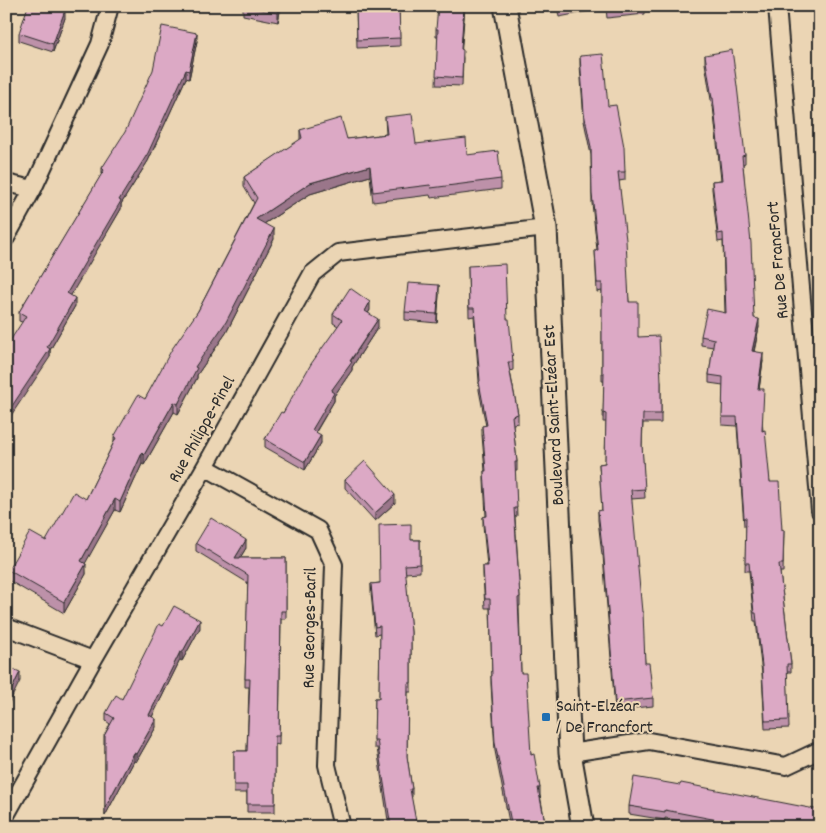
<svg xmlns="http://www.w3.org/2000/svg" width="826" height="833" viewBox="0 0 826 833" font-family="Dekko,sans-serif">
<style>
.lines{fill:none;stroke-linecap:round;stroke-linejoin:round}
.minor-casing{stroke:#2b2b2b;stroke-width:20}
.tertiary-casing{stroke:#2b2b2b;stroke-width:25}
.minor{stroke:#ebd5b4;stroke-width:16}
.tertiary{stroke:#ebd5b4;stroke-width:21}
.wall{fill:#bd91a9;stroke:#2b2b2b}
.shaded-wall{fill:#9a768a;stroke:#2b2b2b}
.building{fill:#dca9c5;stroke:#2b2b2b}
.poi-dot{fill:#1f6fb2;stroke:#ebd5b4;stroke-width:2}
.labels{text-anchor:middle;dominant-baseline:central;stroke-width:4;stroke-linejoin:round;paint-order:stroke}
.street-label{font-size:18px;fill:#2b2b2b;stroke:#ebd5b4}
.poi-label{font-size:18px;fill:#2b2b2b;stroke:#ebd5b4;text-anchor:start}
</style>
<rect width="100%" height="100%" fill="#ebd5b4"/>
<filter id="ink" filterUnits="userSpaceOnUse"><feTurbulence type="fractalNoise" baseFrequency=".02" numOctaves="2"/><feDisplacementMap in="SourceGraphic" scale="10" xChannelSelector="R" yChannelSelector="G"/><feConvolveMatrix kernelMatrix="1 2 1 2 8 2 1 2 1" color-interpolation-filters="sRGB"/></filter>
<g filter="url(#ink)">
<g class="lines">
<!-- minor casing -->
<g class="minor-casing">
<path id="minor" d="M777,6L820,511
M6,183L33,189
M6,238L33,189L100,44L110,6
M205,467L318,530L334,565L327,765L342,827
M6,627L93,660
M570,753L649,741L786,766L820,750
M6,815L93,660L205,467L312,274L338,253L546,228"/>
</g>
<!-- tertiary casing -->
<g class="tertiary-casing">
<path id="tertiary" d="M505,6L546,228L570,753L583,827"/>
</g>
<!-- minor -->
<use href="#minor" class="minor"/>
<!-- tertiary -->
<use href="#tertiary" class="tertiary"/>
</g>
<!-- wall -->
<path class="wall" d="M243,6H281L278,22L243,15Z
M356,6H399L400,46L357,48Z
M465,6L461,49L463,58L462,86L436,85L438,37H436V29Z
M557,6H681V10L645,11V14L607,18L606,8L559,17Z
M65,18L53,52L19,41V33Z
M197,41L189,79L186,78L148,161L121,204V209L70,295L75,306L50,350V357L22,322L19,321V312L102,174V168Z
M705,55L745,155V163L743,164L754,318L759,327L754,352L763,361L759,389L763,431L770,482L782,530H784L783,572H780L791,664V672H787L789,728L765,729L762,674L756,621H754L749,571H745L746,526H744L737,426L722,425L723,385L709,383V375L713,347L701,345V336L725,313L723,241L718,242L712,189V181L721,180L713,106H712L705,63Z
M580,56L608,106L625,172V180L619,181L629,302L638,337L661,382V423H643L642,447L645,498L631,499L645,663L653,698V706L615,710L603,555H602L598,520V511H602L599,464L605,463L606,422H603L604,381H602V291L597,292L595,250H597L592,203L591,155L584,121L580,65Z
M385,117L416,144L467,155L501,179V189L431,198L430,195L373,202L370,176L310,194L264,224L274,239L226,333L197,375V378L178,414L174,412L144,465L142,464L120,512L115,510L85,563L86,574L64,613L8,580V570L46,541L86,499L114,442V437L145,399L198,311L254,203L244,187V177L300,140V130L347,139L386,134Z
M468,266L507,319L513,362V370L510,371L518,414V423L513,424L517,462V471H515L517,516L515,517L520,597V606H519L521,673L531,755L540,788V795L546,827H510L495,751L491,684V676H492L490,608H485L483,575V566H487L483,525V517L486,516L484,480V471H485L482,435V426H486L479,390V381L474,316L469,317Z
M439,294L437,323L405,320V312Z
M370,310L368,313L378,327L352,367V370L334,396V401L316,432L321,443L305,470L265,447V439L283,413L338,326L333,323V314Z
M345,480L395,503L375,521L345,488Z
M411,540H420V572L405,573L411,632V692H408L407,757L412,789V797H411L417,827H389L377,748H374L375,698H379L380,634L375,635L371,592V584L380,583Z
M196,543L246,548L240,558H286V619H281L279,745L275,744V812H247V793H234V751H247L249,687H245V679L248,583L196,551Z
M163,626L200,628L182,661L180,660L152,717L156,727L136,762L134,761L105,816V744H104V736L110,724L106,721V713L122,699Z
M629,806L820,827H710L665,818V820L629,814Z"/>
<!-- shaded-wall -->
<path class="shaded-wall" d="M279,6H281L278,22V13Z
M464,6H465L461,57V49Z
M65,10V18L53,52V44Z
M197,33V41L189,79V71Z
M186,70V78L148,161L121,204V209L67,302V293L119,200Z
M370,166V176L310,194L256,229V219L310,183Z
M274,229V239L226,333L197,375V378L178,414V404L195,367Z
M439,285V294L437,323V314Z
M75,298V306L50,350V357L6,423V415Z
M370,302V310L365,319V311Z
M378,319V327L352,367V370L334,396V401L312,438V430L331,391Z
M759,319V327L752,359V351Z
M763,353V361L758,397V389Z
M174,402V412L144,465V455Z
M321,435V443L305,470V462Z
M142,453V464L120,512V502Z
M395,495V503L375,521V513Z
M115,499V510L81,571V561Z
M246,540V548L235,566V558Z
M86,564V574L64,613V602Z
M200,620V628L182,661V653Z
M180,652V660L149,723V715Z
M20,672V681L6,709V701Z
M156,719V727L136,762V754Z
M134,753V761L105,816V808Z"/>
<!-- building -->
<path class="building" d="M28,6H55L65,10L53,44L19,33Z
M243,6H279L278,13L243,7Z
M356,6H399L400,38L357,40Z
M438,6H464L461,49L463,50L462,78L436,76L438,29H436Z
M559,6H572L559,9Z
M607,6H640L607,10Z
M162,26L197,33L189,71L186,70L148,153L119,200L121,201L67,293L75,298L47,347L50,349L6,415V347L26,316L19,312L104,170L102,168L125,132L153,70Z
M732,50L737,86L745,155L742,156L751,243L754,318L759,319L752,351L763,353L758,389H764L762,431L765,430L770,482H779L782,530H784L783,564H779L791,664H787L789,720L765,721L762,666L756,613H754L749,563H745L746,518H744L737,417H722L723,377L709,375L714,339L701,336L707,309L726,313L723,233L718,234L712,181L722,180L713,98H712L705,55Z
M603,54L608,106L616,105L624,147L625,172H618L626,240L629,302H638V337L659,336L661,382V414H643L642,445L645,489L631,490L642,612H643L645,663H649L653,698L615,702L603,546H602L598,511L602,510L599,464L605,463L606,414L603,413L604,373H602V283H597L595,250H598L592,194L591,147L584,113L580,56Z
M412,114L416,144L466,138L467,155L498,151L501,179L431,188L430,185L373,192L370,166L310,183L256,219L274,229L226,322L195,367L197,368L178,404L174,402L144,455L142,453L120,502L115,499L81,561L86,564L64,602L8,570L30,532L46,541L74,492L86,499L116,438L114,437L138,395L145,399L172,349L198,311L257,198L244,177L302,138L300,130L341,118L347,139L387,134L385,117Z
M505,264L507,319H509L513,362H508L518,414L512,416L517,462H515L517,508H514L520,597L518,598L521,673H526L531,755L534,754L540,788H538L546,827H512L495,743L491,676H492L490,599H485L483,566H488L483,517L487,516L484,471H486L482,426L487,425L479,382L480,381L474,308H469L468,266Z
M408,283L439,285L437,314L405,312Z
M350,288L370,302L365,311L378,319L350,361L352,362L331,391L334,393L312,430L321,435L305,462L265,439L281,412L283,413L311,364L342,320L333,314Z
M365,461L395,495L375,513L345,480Z
M211,518L246,540L235,558H286V611H281L279,736H275V804H247V785H234V751H247L250,679H245L248,575L196,543Z
M411,524V540H420V564L405,565L411,632V683H408L407,756L412,789H410L417,827H391L377,740H374L375,698H379L380,626L375,627L371,584L380,583L379,525Z
M174,606L200,620L182,653L180,652L149,715L156,719L136,754L134,753L105,808V736H104L114,718L106,713L116,695L122,699L159,624L163,626Z
M6,666L20,672L6,701Z
M634,777L680,785L681,783L820,810V827H727L728,822L665,810V812L629,806Z"/>
</g>
<!-- markers -->
<rect class="poi-dot" x="541" y="712" width="10" height="10" rx="2.5"/>
<g class="labels">
<!-- street labels -->
<g class="street-label">
<text transform="translate(779 260) rotate(-95)">Rue De FrancFort</text>
<text transform="translate(555 415) rotate(-93)">Boulevard Saint-Elzéar Est</text>
<text transform="translate(203 430) rotate(-61)">Rue Philippe-Pinel</text>
<text transform="translate(311 628) rotate(-89)">Rue Georges-Baril</text>
</g>
<!-- poi labels -->
<g class="poi-label">
<text x="556" y="707">Saint-Elzéar<tspan x="556" dy="21">/ De Francfort</tspan></text>
</g>
</g>
<!-- margin -->
<rect width="826" height="833" fill="none" stroke="#ebd5b4" stroke-width="25"/>
<rect x="12" y="12" width="801" height="808" fill="none" stroke="#2b2b2b" stroke-width="2" filter="url(#ink)"/>
</svg>
